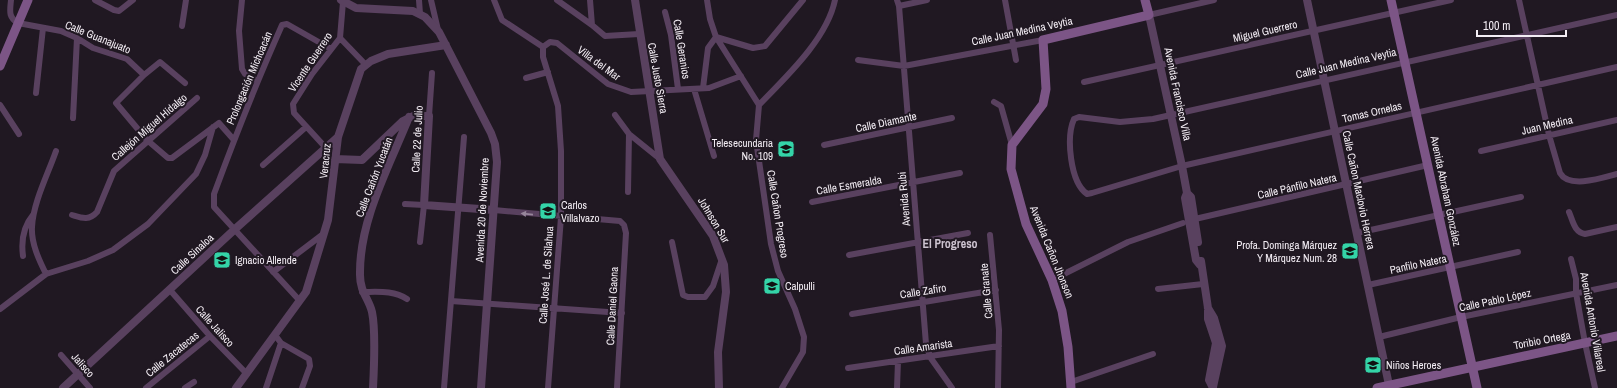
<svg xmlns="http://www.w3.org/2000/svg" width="1617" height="388" viewBox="0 0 1617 388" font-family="'Archivo Narrow',sans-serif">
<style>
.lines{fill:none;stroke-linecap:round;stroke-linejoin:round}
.minor{stroke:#59415f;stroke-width:6}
.tertiary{stroke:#59415f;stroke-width:8}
.secondary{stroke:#7c5586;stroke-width:9}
.oneway{fill:#97869b}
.labels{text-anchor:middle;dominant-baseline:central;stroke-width:4;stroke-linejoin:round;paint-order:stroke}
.street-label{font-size:11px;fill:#f3edf4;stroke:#201822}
.poi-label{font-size:11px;fill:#f3edf4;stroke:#201822;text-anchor:start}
.neighbourhood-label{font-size:12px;font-weight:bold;fill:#cdc3d0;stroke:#201822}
</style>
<rect width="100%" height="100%" fill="#201822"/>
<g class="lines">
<!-- minor -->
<path class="minor" d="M11,0C10,11 8,17 18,23L61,31L77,38L93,48L127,59L144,75
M95,0L114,10L119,11L133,0
M242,0L239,31L242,69L245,74L257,81
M419,0L420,14
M431,0L438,30
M494,0L502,20L543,47
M557,0L592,25L605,36L639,34
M590,0L592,25
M707,0L710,19L716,37L759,105
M897,0L899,6L926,344L930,357L952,388
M1005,0L1016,60
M1519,0L1549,135L1560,173C1569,189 1602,178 1617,174
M899,6L927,0
M665,12L671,35L678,89
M1149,15L1214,0
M1617,15L1153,119L1120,122L1079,117L1074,119C1066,137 1070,182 1087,194L1092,193L1182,166L1617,67
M182,26L186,0
M716,37L753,48L765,46L803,0
M340,38L365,64
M543,47V57L558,106L561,151V217L548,388
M543,47L550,42L557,43L608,84L631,92L709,88L741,76
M858,60L904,66L1043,40
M526,78L548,72
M1084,82L1451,0
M185,83L160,62L144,75L116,103L147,140L168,158H172L219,123L234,140
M703,88L708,48L716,37
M694,89L714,156
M36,93L43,28
M994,102L1001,106L1012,145
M0,105L19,134
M759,105L756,140L771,244L778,271L795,309L804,337L803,352L782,388
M759,105C786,77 827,39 835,0
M615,115L629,134L660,159
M429,116L432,73
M73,118L77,38
M824,145L952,118
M326,148L294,113L293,104L312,74L340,38L343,2
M1481,151L1617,120
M263,165L306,127
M628,192L629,134
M812,202L960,173
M405,204L424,205L420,242
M494,210L620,221L624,225L626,233L617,388
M1569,212C1573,221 1574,232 1585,234L1617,227
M72,215C82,218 89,221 97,212L114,171L197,98
M1195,219L1428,165
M1357,233L1521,197
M990,235L999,330L998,388
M672,242L683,295L688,297H705L713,286L722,259
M849,255L968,233
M23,256C21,241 23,227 33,215
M1571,259L1576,279V293L1585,343L1595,388
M273,272L322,235
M46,274C39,260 31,243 32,227C33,203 48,174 56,151
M1052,280L1128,242L1183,223
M1368,285L1518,252
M1158,289L1203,284
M170,290L210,336L247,374
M362,292C377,292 394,290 407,299
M300,301L214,207V194C235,137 257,81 282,25L287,24L331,49
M451,301L622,313
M0,309L46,274L88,261L113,250L148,224L196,174L205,155L213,127
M852,314L996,290
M1379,337L1461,317L1617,285
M281,343L309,359L310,366L302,388
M61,355L90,388
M848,368L999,346
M1071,382L1153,354
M146,388L210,336
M185,388L194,382
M266,388L281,343L275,335
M444,388L464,137
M897,388L898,361"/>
<!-- tertiary -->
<path class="tertiary" d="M341,0L356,8L413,11L425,17L439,32L491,133L495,144L497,162L481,388
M635,0L660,159L713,236L724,265L726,292L718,352L719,388
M1307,0L1389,385
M1149,15L1182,166L1187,193L1185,198L1196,260L1200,265
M335,159L362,160L403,121L413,116H429L424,205L494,210
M1187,193L1191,197L1198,242
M1201,261L1208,308V319L1216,343L1209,380L1213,388
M1208,308L1214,318L1222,346L1213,387
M63,388L234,230L338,137
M236,388L306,292L328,220L338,137L361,69L371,61L388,54L446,45
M373,388C374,368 376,331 372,312C369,299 360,292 360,275C359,220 389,167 409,117"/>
<!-- secondary -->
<path class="secondary" d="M1391,0L1477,388
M0,66L28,0
M1071,388L1068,347L1062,311L1052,280L1026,224L1011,169L1012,145L1043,104L1046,89L1043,40L1149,15L1145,0
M1377,388L1617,336"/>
</g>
<!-- one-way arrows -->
<defs><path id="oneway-solid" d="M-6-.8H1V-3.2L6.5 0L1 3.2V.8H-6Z"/></defs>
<use class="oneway" href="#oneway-solid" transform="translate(527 214) rotate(-174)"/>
<!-- icons -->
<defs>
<g id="school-square" transform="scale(0.9)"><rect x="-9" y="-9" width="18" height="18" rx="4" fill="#34d4a8" stroke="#201822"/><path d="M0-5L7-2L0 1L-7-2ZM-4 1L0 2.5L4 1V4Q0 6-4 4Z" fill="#111"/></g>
</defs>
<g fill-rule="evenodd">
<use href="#school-square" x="786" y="149"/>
<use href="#school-square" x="548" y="211"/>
<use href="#school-square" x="1350" y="251"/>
<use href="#school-square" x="222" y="260"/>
<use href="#school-square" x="772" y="286"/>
<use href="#school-square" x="1373" y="365"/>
</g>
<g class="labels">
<!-- street labels -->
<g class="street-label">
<text transform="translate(1022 31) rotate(-12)">Calle Juan Medina Veytia</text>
<text transform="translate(1265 31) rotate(-13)">Miguel Guerrero</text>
<text transform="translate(98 37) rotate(22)">Calle Guanajuato</text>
<text transform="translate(682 49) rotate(81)">Calle Geranios</text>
<text transform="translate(310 62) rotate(-56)">Vicente Guerrero</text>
<text transform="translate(599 63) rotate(36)">Villa del Mar</text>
<text transform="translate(1346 63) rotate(-13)">Calle Juan Medina Veytia</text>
<text transform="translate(249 78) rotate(-67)">Prolongación Michoacán</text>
<text transform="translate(658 78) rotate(80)">Calle Justo Sierra</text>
<text transform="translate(1178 94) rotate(78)">Avenida Francisco Villa</text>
<text transform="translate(1372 112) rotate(-13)">Tomas Ornelas</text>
<text transform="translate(886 122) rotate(-12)">Calle Diamante</text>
<text transform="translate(1547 125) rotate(-13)">Juan Medina</text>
<text transform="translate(149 127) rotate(-41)">Callejón Miguel Hidalgo</text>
<text transform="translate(417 139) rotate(-87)">Calle 22 de Julio</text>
<text transform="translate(325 161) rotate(-84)">Veracruz</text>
<text transform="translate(374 177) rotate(-69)">Calle Cañón Yucatán</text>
<text transform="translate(849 185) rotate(-10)">Calle Esmeralda</text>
<text transform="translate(1297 186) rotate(-13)">Calle Pánfilo Natera</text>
<text transform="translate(1359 190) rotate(78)">Calle Cañon Maclovio Herrera</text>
<text transform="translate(1446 191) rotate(78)">Avenida Abraham González</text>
<text transform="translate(904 199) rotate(-95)">Avenida Rubi</text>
<text transform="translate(482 210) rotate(-87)">Avenida 20 de Noviembre</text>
<text transform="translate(778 214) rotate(81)">Calle Cañon Progreso</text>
<text transform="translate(714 220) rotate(59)">Johnson Sur</text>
<text transform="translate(1052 252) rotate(68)">Avenida Cañon Jhonson</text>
<text transform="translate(192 254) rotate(-43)">Calle Sinaloa</text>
<text transform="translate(1418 264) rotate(-12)">Panfilo Natera</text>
<text transform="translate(546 275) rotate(-86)">Calle José L. de Silahua</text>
<text transform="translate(923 291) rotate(-9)">Calle Zafiro</text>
<text transform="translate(986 291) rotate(-95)">Calle Granate</text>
<text transform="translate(1495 300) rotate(-12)">Calle Pablo López</text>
<text transform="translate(612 306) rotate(-87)">Calle Daniel Gaona</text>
<text transform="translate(1593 322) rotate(80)">Avenida Antonio Villareal</text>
<text transform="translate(215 326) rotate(48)">Calle Jalisco</text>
<text transform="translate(1542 340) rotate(-11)">Toribio Ortega</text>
<text transform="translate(923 347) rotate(-8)">Calle Amarista</text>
<text transform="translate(172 354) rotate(-39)">Calle Zacatecas</text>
<text transform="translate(83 365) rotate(48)">Jalisco</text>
</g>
<!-- poi labels -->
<g class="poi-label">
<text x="773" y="143" text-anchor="end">Telesecundaria<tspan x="773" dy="13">No. 109</tspan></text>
<text x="561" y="205">Carlos<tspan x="561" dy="13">Villalvazo</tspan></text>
<text x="1337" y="245" text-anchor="end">Profa. Dominga Márquez<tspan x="1337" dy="13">Y Márquez Num. 28</tspan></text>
<text x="235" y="260">Ignacio Allende</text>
<text x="785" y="286">Calpulli</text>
<text x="1386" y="365">Niños Heroes</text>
</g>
<!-- neighbourhood labels -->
<g class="neighbourhood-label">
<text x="950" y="244">El Progreso</text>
</g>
</g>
<!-- scale -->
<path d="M1477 30v6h89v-6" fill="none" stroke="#f3edf4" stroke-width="2"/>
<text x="1483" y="30" font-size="12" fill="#f3edf4" stroke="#201822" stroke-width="3" paint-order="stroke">100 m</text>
</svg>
